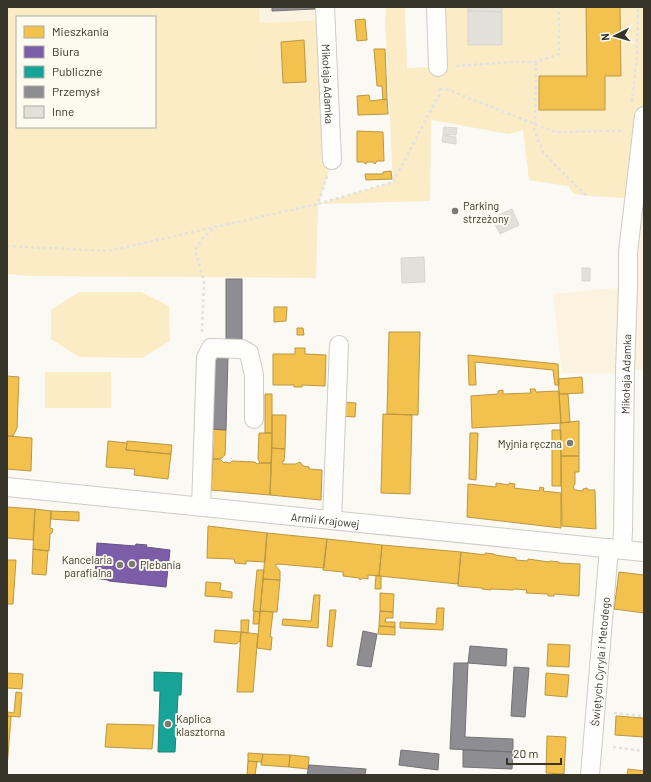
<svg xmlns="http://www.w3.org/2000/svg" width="651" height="782" viewBox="0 0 651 782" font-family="Barlow,sans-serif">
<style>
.built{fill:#fbf3df}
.green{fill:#fbecc5;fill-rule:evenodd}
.homes{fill:#f2c14e;stroke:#ba9743}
.offices{fill:#7b5ea7;stroke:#675182}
.public{fill:#17a398;stroke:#218277}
.industry{fill:#8d8d92;stroke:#737273}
.building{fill:#e2e0d9;stroke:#d8d6cf}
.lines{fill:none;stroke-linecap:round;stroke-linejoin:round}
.minor-casing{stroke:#cfccc5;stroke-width:20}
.path{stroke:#e1e1df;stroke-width:2.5;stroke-dasharray:3 3;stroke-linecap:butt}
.minor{stroke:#fefefd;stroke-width:18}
.poi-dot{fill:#7b7970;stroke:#fdfaf0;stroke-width:1.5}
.labels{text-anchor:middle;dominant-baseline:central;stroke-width:4;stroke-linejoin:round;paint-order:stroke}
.street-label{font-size:11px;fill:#37342a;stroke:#fdfaf0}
.poi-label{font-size:11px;fill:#37342a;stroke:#fdfaf0;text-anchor:start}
</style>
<rect width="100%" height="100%" fill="#faf9f3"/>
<!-- built -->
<path class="built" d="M259,7H325L326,20L260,23Z
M634,199L644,200V369L625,371V374L562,373L553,294L628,287Z"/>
<!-- green -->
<path class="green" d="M7,7H259L260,23L326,20L332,160L318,204L393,182L385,20L386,7H405L407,68L438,67L436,7H644V116L634,199C614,197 594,197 574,194L568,186L529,180L523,130L509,134L431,120L430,201L318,204L316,278L31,276L7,274ZM17,17H155V127H17Z
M79,292H141L169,306L170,341L142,358L79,357L51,339V310Z
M45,372H111V408H45Z"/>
<!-- homes -->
<path class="homes" d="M586,7H620L621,76H605V110H539V76H587Z
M365,19L367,40L357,41L355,20Z
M304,40L306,82L283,83L281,42Z
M374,49H385L387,99L383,100L382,86H377Z
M369,95L370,101L387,99L388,114L358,115L357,96Z
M357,131L383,132L384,161H377L375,164L372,162H367L366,164L363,162H357Z
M391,171L392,179L366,180L365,174H383V172Z
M274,307H287L286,321L274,322Z
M297,328H303L304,335H297Z
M389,332H420L418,415L387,414Z
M295,348H305V354L326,355L325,386L302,385V387H294V385H273V354H295Z
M468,355L558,364L559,385H555L553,370L475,362L476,385H469Z
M7,376L19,377L17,428L13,436H7Z
M582,377L583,393L559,394L558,379Z
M530,389H535L536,392L559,391L561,423L472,428L471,396L498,394V391L503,390V394L531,393Z
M265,394H272V433H265Z
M559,394H568L570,422L561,423Z
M341,402L356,403L355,417L341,416Z
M383,414L412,415L410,494L381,493Z
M272,415H286L285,449L272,448Z
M579,421V456H561L560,423Z
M212,429L226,430L225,455L220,459H213Z
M552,430H561V486H552Z
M259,433H272L271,463H260L258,459Z
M470,433H478L476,480L469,479Z
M7,436L32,438L31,471L7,469Z
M108,441L127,443L126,450L171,454L168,479L134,475L135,469L106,467Z
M127,441L172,445L171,454L126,450Z
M272,448L285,449L284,461L282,462L283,464H296L300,462L303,466L309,467V469L322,470L321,500L270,495Z
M561,456H579V472H575V484L573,487L575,490L583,491V489L587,488L588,490H595L596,529L562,526Z
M213,459H220L224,463L225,462L230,463L232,461L255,462L257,464L260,463H271L270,495L211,490Z
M496,483L509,485V483L515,484L514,488L539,491L540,487L544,488L543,491L561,493V528L467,517L468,484L496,487Z
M7,507L35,509L33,540L7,538Z
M35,509L51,511L50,528L53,529L52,533L50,534L49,551L33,549Z
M51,511L79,512V521L51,519Z
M208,526L267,533L265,562L246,561V564L235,563L234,559L207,558Z
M267,533L327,539L324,568L278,564L275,565L280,571V580L263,579Z
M327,539L382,545L379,576L368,575V579L363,578L360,580L359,578L343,576V572L323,570Z
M382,545L461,552L458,584L379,576Z
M33,549L48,551L46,575L32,574Z
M461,552L485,555V553L494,554L495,555L516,558V560L528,561V559L549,562L550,561L559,562V563L580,564L579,596L554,594V596H548V594L526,593L527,590L514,589L513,590L491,589V590L482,589V588L458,586Z
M7,560H16L13,604H7Z
M257,570H264L260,612L253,611Z
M619,572L644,575V613L614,609Z
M376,575L381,576V589H375Z
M263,579L280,580L277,612L260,611Z
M206,582L221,583L220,590L232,592V598L205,596Z
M380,593L394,594L393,612L380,611Z
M314,595H320L318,628L282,625L283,619L311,621Z
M437,608H444L443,630L400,628V622L436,624Z
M330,610H336L332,647L327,646Z
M254,611L260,612L259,624H253Z
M260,611L273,612L270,637H272L271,650L257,648Z
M380,611L393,612V618H386L385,622H395V627L379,626Z
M241,620H249L248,633L241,632Z
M379,626L395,627V635L378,634Z
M215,630L241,632L240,641L236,644L214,642Z
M241,632L258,634L253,692H237Z
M548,644L570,645L569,667L547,666Z
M7,673L23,674L22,689L7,688Z
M546,673L569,675L567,697L545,695Z
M16,692L22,693L20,717L7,716V712L14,713Z
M7,716L11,717L7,768Z
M616,716L644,718V737L615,735Z
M107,724L154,725L152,749L105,747Z
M547,736L566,737L564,774L546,773Z
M248,753L263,754L261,762L248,761Z
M263,754L290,755L289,767L261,765Z
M290,755L309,757L308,769L289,767Z
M248,761L257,762L255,775H247Z
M628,769L644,771V775H627Z"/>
<!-- offices -->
<path class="offices" d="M97,543L135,546L136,544L147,545L146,547L170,550L166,587L109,581L108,580L95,578Z"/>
<!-- public -->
<path class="public" d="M154,672L182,673L181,695H178L175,752H158L160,691H154Z"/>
<!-- industry -->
<path class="industry" d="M272,7H314L315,9L272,11Z
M226,279H242V343H226Z
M214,355L228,356L226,430L212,429Z
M363,631L377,634L371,667L357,665Z
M470,646L507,649L506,666L468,663Z
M454,663H468L465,737L513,739V752L450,749Z
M514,667L529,668L525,717L511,716Z
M401,750L439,754L438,770L399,765Z
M463,750L513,752L512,769L463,767Z
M309,765L366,769L365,775H307Z"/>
<!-- building -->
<path class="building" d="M468,7H502V12L468,11Z
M468,11L502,12V45H468Z
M444,127L457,128L456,135L443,134Z
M443,135L456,137V144L442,142Z
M512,209L519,225L500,234L492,218Z
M424,257L425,282L402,283L401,258Z
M582,268H590V281H582Z"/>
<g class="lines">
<!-- minor casing -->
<g class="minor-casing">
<g id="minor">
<path id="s1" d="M325,7L332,160"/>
<path d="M436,7L438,67"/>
<path id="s2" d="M7,487L644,552"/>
<path d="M201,507L206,358L211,348L242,349L249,353L254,375V419"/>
<path d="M332,520L339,345"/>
<path id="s3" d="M622,549L623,532L625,371L628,287V252L644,116"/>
<path id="s4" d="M590,775L609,548"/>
</g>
</g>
<!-- path -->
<path class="path" d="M536,62L535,124L534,130L543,152L565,175L587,196
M456,66L511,62H536L559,54V7
M440,89H446L555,132L624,131
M632,102L637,56L638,7
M327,176L318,204L393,182L440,93L439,85
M7,246L108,251L318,204
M202,332L204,281L195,250L203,238L214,228
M614,713L644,716
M613,747L644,751"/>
<!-- minor -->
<use href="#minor" class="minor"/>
</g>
<!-- markers -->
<g class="poi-dot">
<circle cx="455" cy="211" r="4"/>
<circle cx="570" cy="443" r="4"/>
<circle cx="132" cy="564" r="4"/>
<circle cx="120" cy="565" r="4"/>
<circle cx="168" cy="724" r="4"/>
</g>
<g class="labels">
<!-- street labels -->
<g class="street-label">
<text stroke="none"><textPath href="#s1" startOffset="77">Mikołaja Adamka</textPath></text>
<text stroke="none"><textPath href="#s3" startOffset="175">Mikołaja Adamka</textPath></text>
<text stroke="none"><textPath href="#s2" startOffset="320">Armii Krajowej</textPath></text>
<text stroke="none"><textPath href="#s4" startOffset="114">Świętych Cyryla i Metodego</textPath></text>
</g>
<!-- poi labels -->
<g class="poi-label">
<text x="463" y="205">Parking<tspan x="463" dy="13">strzeżony</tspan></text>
<text x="562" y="443" text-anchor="end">Myjnia ręczna</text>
<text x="112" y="559" text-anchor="end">Kancelaria<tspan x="112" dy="13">parafialna</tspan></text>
<text x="140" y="564">Plebania</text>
<text x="176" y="718">Kaplica<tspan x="176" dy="13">klasztorna</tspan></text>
</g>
</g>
<!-- border -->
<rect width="651" height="782" fill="none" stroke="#37342a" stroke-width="16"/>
<!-- legend -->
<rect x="16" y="16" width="140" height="112" fill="#fdfaf0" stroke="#aeaba1"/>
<rect x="24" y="26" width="20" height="12" fill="#f2c14e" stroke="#aeaba1"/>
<text x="52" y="36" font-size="12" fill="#37342a">Mieszkania</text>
<rect x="24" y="46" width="20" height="12" fill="#7b5ea7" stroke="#aeaba1"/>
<text x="52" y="56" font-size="12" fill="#37342a">Biura</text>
<rect x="24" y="66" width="20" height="12" fill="#17a398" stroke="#aeaba1"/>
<text x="52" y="76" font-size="12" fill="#37342a">Publiczne</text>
<rect x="24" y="86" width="20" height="12" fill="#8d8d92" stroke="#aeaba1"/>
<text x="52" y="96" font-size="12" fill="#37342a">Przemysł</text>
<rect x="24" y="106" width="20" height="12" fill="#e2e0d9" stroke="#aeaba1"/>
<text x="52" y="116" font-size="12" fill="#37342a">Inne</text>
<!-- north arrow -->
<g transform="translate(615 36) rotate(264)" stroke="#fdfaf0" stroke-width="3" paint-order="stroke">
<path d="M0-3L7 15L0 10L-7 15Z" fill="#37342a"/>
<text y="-6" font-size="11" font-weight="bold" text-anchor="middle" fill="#37342a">N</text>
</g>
<!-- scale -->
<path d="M507 758v6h54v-6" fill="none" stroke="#37342a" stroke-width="2"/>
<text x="513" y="758" font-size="12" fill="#37342a" stroke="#fdfaf0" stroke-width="3" paint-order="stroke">20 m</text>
</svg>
